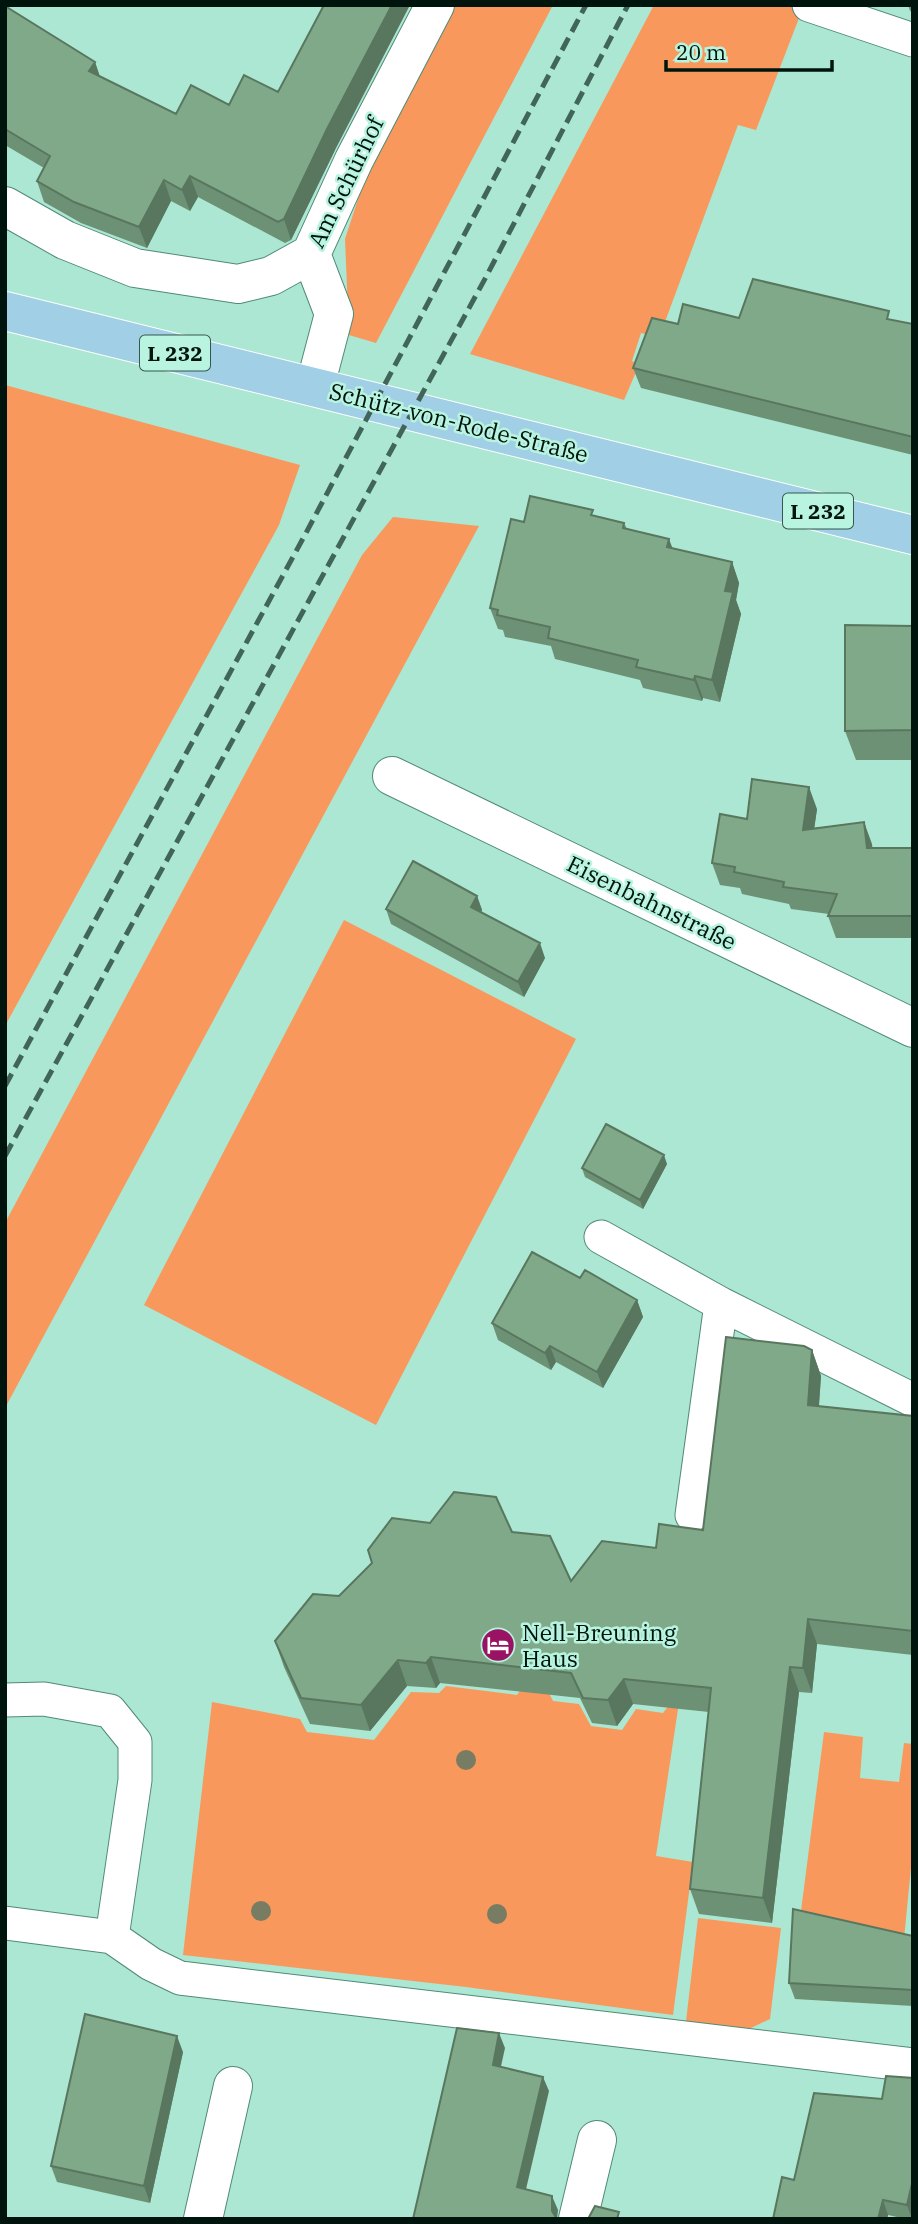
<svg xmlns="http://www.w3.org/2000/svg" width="918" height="2224" viewBox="0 0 918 2224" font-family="'IBM Plex Serif',serif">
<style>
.green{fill:#f9985c}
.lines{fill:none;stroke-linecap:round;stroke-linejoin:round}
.service-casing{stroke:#518a77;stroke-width:35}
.minor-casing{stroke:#518a77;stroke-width:40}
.primary-casing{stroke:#fff;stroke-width:40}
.service{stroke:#fff;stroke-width:33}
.minor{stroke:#fff;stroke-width:38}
.primary{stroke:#a1cfe5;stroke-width:38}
.rail{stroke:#416559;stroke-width:5;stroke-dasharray:14 7;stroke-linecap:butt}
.tree{fill:#777c63}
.wall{fill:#6d9175}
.shaded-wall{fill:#59765f}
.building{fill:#7fa988;stroke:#59765f;stroke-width:2}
.labels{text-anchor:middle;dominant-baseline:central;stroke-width:5;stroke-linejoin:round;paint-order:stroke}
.shield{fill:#b8f4df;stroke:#37574d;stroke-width:2}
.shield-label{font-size:21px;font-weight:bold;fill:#00140e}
.street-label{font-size:23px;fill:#00140e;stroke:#b8f4df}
.poi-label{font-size:23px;fill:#00140e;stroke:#b8f4df;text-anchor:start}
</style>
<rect width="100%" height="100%" fill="#abe7d2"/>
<!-- green -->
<path class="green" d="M454,5H553L376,343L349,335L345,239L371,159Z
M654,5H804L756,130L738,125L659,338L641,333L632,361L639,365L624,400L470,354Z
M5,385L300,465L279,525L5,1026Z
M393,517L479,526L5,1408V1223L362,555Z
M344,920L576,1039L376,1425L144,1305Z
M531,1674L541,1677L553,1701L579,1704L591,1726L622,1730L636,1709L663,1713L681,1689L656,1856L693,1862L673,2015L466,1987L183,1955L212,1702L300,1719L307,1732L374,1740L411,1692L439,1693L446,1686L517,1695Z
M824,1732L863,1737L860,1778L899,1782L904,1743L913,1744V1847L904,1939L801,1911Z
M698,1918L781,1928L770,2019L734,2036L685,2030Z"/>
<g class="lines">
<!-- service casing -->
<g class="service-casing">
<path id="service" d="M809,5L913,40
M601,1237L721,1304L913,1400
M692,1515L721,1304
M5,1700L44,1699L110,1711L135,1742V1780L112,1937
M5,1923L112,1937L151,1964L180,1978L913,2065"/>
</g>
<!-- minor casing -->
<g class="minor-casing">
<path id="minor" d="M5,206L65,240L135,268L238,284L271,276L311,254L354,160L435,5
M311,254L334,314L315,386
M392,776L913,1028
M203,2219L233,2086
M578,2219L597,2140"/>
</g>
<!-- primary casing -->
<g class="primary-casing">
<path id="primary" d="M5,311L913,535"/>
</g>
<!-- service -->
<use href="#service" class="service"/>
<!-- minor -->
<use href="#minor" class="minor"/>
<!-- primary -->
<use href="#primary" class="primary"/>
<!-- rail -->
<path class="rail" d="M5,1086L306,533L586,5
M5,1156L486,277L628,5"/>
</g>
<!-- trees -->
<g class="tree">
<circle cx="466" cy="1760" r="10"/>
<circle cx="261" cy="1911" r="10"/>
<circle cx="497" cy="1914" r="10"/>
</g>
<!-- wall -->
<path class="wall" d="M908,5H913V12L910,11Z
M5,6L95,62L100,77L176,114L229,105L335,150L291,240L285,243L198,197L190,211L171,201L147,248L81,223L44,202L37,181L44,168L5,145Z
M739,318L892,320L913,324V455L641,388L633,368L678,324Z
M595,516L624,523L627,529L672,548L732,562L739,583L736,600L741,614L720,702L703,698L702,701L643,688L640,680L555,659L551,646L505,637L503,630L498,629L490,608L524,522Z
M913,626V760H856L845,731Z
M817,809L814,828L864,822L872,848H913V938H836L828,916L829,914L791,909L789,904L742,894L740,888L720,885L712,863L747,819Z
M477,896L482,910L481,912L545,958L524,997L391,924L386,909Z
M667,1164L643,1209L585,1177L582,1168Z
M580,1278L637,1300L643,1317L603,1388L556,1362L551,1370L498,1340L492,1323Z
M812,1350L821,1376L819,1406L913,1416V1655L817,1644L812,1693L799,1692L772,1923L699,1914L690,1889L709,1712L633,1704L617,1726L592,1723L580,1698L440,1683L436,1688L407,1686L370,1731L310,1724L284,1667L275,1641L339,1596L512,1532L571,1581L703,1530Z
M913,1936V2006L795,1999L789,1983Z
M183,2052L150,2203L57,2182L51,2166Z
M882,2099L912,2219H906L888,2215L887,2219H773L794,2180Z"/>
<!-- shaded-wall -->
<path class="shaded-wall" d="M392,5H410L335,150L291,240L284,219L327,129Z
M95,62L102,83L89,71Z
M190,176L198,197L190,211L182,190Z
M164,180L171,201L147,248L139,227Z
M669,539L677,560L667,547Z
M732,562L739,583L736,600L741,614L720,702L712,680L725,591Z
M695,676L703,698L702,701L694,680Z
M809,787L817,809L811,852L803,830Z
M864,822L872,844L875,870L867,848Z
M477,896L482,910L476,922L471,907Z
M540,943L545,958L524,997L518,982Z
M664,1155L667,1164L643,1209L640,1200Z
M637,1300L643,1317L603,1388L597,1372Z
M550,1346L556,1362L551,1370L545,1353Z
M812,1350L821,1376L817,1430L808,1405Z
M808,1619L817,1644L812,1693L803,1668Z
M431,1657L440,1683L436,1688L426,1663Z
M398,1660L407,1686L370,1731L361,1705Z
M790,1667L799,1692L772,1923L763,1898Z
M624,1679L633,1704L617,1726L608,1700Z
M499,2033L505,2048L498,2080L493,2065Z
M177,2036L183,2052L150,2203L144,2186Z
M543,2077L549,2091L523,2202L517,2187Z
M913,2179V2217L912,2219L907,2205Z
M552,2196L558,2210L557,2219H555L552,2211Z
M883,2200L888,2215L887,2219H878Z"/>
<!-- building -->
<path class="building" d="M324,5H392L327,129L284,219L278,222L190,176L182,190L164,180L139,227L74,202L37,181L50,156L5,129V6L95,62L89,71L176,114L191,85L229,105L244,75L278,92Z
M753,279L889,311L887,319L913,324V437L633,368L652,318L678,324L683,304L739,318Z
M530,496L593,510L591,515L624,523L623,528L669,539L667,547L732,562L725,591L733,592L712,680L695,676L694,680L636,667L638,660L548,638L550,627L497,615L498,610L490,608L511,519L524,522Z
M845,625L913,626V730L845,731Z
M752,779L809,787L803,830L864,822L867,848H913V916H828L837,894L783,887L784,882L734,872L735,867L712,863L720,814L747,819Z
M413,861L477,896L471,907L540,943L518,982L386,909Z
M606,1124L664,1155L640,1200L582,1168Z
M532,1252L580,1278L585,1270L637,1300L597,1372L550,1346L545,1353L492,1323Z
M726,1337L804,1346L812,1350L808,1405L913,1416V1631L808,1619L803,1668L790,1667L763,1898L690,1889L711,1688L624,1679L608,1700L583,1698L571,1673L431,1657L426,1663L398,1660L361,1705L301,1698L275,1641L313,1594L339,1596L372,1563L368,1550L392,1518L430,1523L454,1492L496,1497L512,1532L550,1536L571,1581L602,1541L656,1548L659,1524L703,1530Z
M793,1909L913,1936V1990L789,1983Z
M85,2014L177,2036L144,2186L51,2166Z
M457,2028L499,2033L493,2065L543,2077L517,2187L552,2196V2211L557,2219H413Z
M886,2076L913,2078V2179L907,2205L883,2200L878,2219H773L782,2177L794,2180L814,2093L882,2099Z
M595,2206L619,2212L617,2219H588Z"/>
<!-- icons -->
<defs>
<g id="hotel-disc" transform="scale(1.75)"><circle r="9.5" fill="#9a1264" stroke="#b8f4df"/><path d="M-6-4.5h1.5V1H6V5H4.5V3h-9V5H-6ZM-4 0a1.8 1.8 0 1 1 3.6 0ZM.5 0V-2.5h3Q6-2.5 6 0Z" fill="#fff"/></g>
</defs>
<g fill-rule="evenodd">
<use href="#hotel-disc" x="498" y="1645"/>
</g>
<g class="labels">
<!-- shield labels -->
<g class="shield">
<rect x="140" y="335.5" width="70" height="35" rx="5"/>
<rect x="783" y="493.5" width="70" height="35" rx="5"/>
</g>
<g class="shield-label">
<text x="175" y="353">L 232</text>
<text x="818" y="511">L 232</text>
</g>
<!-- street labels -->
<g class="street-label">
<text transform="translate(345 182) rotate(-64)">Am Schürhof</text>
<text transform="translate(459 422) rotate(14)">Schütz-von-Rode-Straße</text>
<text transform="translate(652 902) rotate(26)">Eisenbahnstraße</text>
</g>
<!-- poi labels -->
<g class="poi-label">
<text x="522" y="1632">Nell-Breuning<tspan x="522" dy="26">Haus</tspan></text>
</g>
</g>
<!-- border -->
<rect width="918" height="2224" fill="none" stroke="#00140e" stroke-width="14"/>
<!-- scale -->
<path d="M666 60v10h166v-10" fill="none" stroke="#00140e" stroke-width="3.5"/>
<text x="676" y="60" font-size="21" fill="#00140e" stroke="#b8f4df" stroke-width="5" paint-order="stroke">20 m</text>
</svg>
